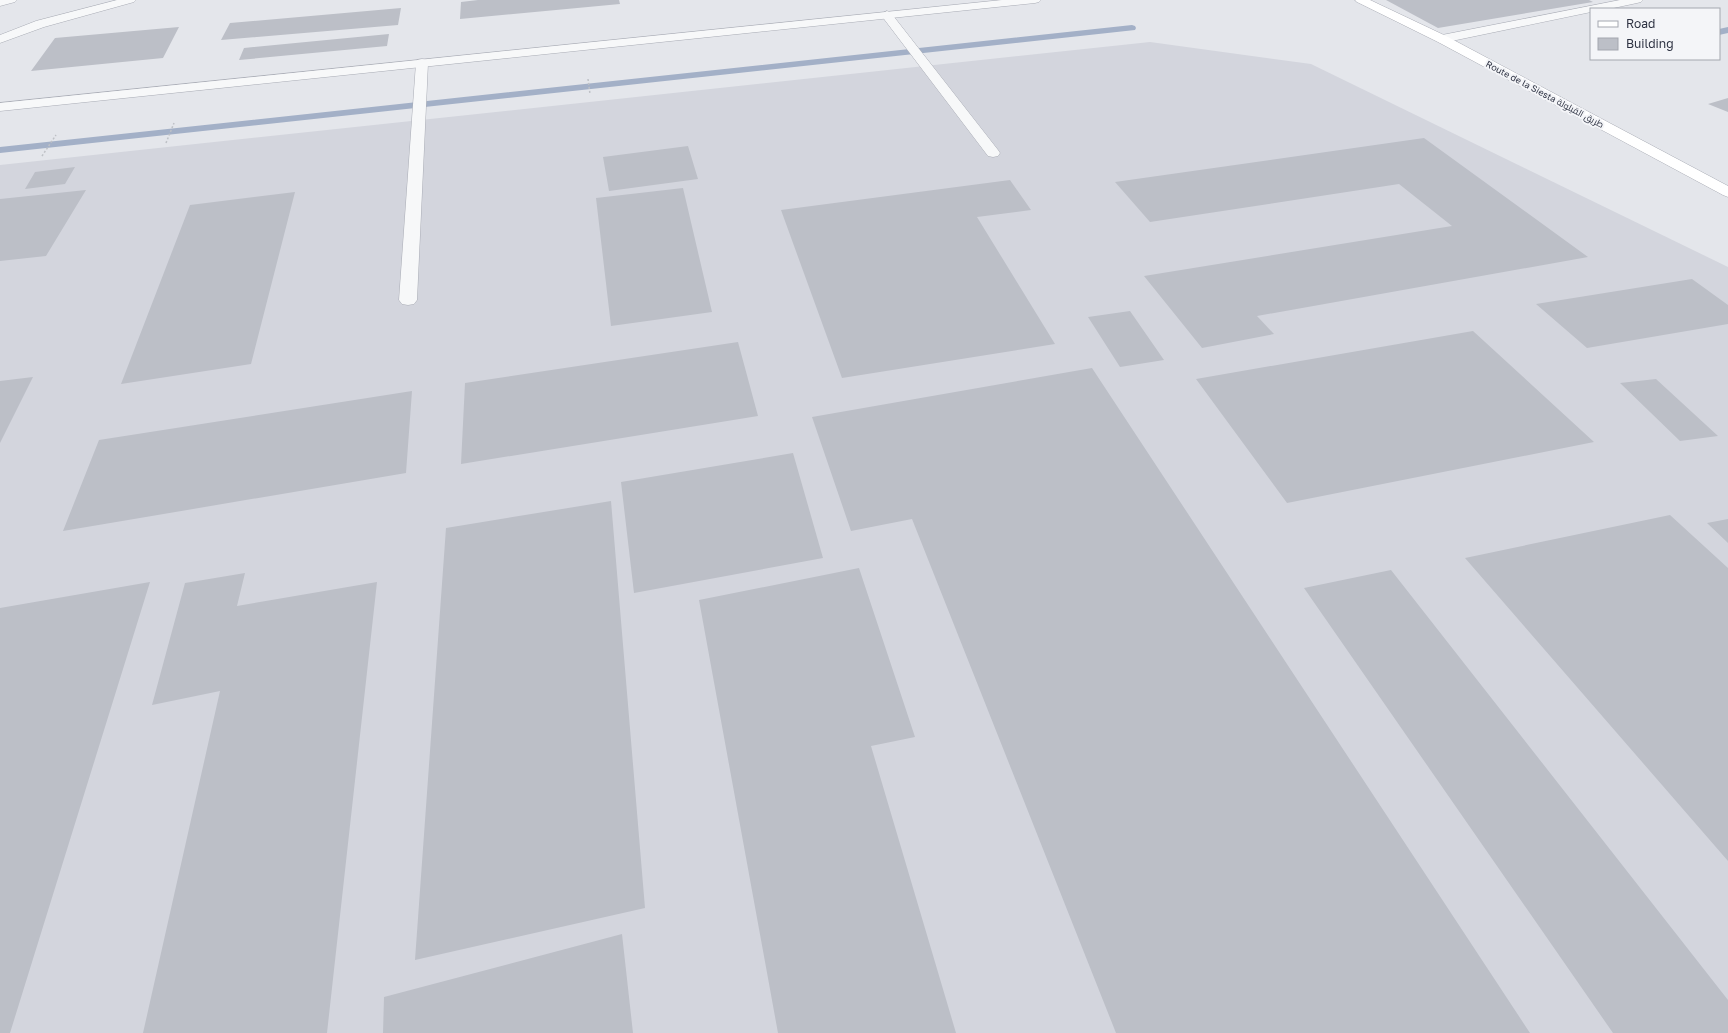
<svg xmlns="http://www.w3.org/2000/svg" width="1728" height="1033" viewBox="0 0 1728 1033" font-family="'Golos Text',Cairo,sans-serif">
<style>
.built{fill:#d3d5dd}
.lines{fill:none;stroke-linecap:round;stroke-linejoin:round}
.stream{fill:#a3b0c7;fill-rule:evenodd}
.building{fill:#bcbfc7}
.service-casing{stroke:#a9acb5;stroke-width:1}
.tertiary-casing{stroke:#a9acb5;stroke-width:1}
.secondary-casing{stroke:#a9acb5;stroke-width:1}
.path{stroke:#bec1c6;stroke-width:1.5;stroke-dasharray:2 2;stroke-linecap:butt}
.service{fill:#f7f8f9;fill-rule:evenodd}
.tertiary{fill:#f7f8f9;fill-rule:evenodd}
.secondary{fill:#fff;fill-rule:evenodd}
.labels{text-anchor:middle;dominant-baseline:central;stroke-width:4;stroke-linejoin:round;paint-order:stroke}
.far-street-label{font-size:9px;fill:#2d3242;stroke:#f4f5f8}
</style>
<rect width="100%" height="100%" fill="#e4e6eb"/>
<!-- built -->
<path class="built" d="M1150,42L1311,64L1728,267V1033H0V165Z"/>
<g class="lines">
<!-- stream -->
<path class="stream" d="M1132,25L1135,26L1136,28L1135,30L0,153V147Z
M1728,27V33L1719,35V29Z"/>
</g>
<!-- building -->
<path class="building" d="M478,0H619L620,4L460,19L461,2Z
M1386,0H1589L1593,2L1438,28Z
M401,8L398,25L221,40L230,23Z
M179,27L163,58L31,71L55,38Z
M389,34L387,46L239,60L244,48Z
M1728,98V112L1708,104Z
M1424,138L1588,257L1257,316L1274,334L1202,348L1144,276L1452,226L1399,184L1150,222L1115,182Z
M688,146L698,179L609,191L603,157Z
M75,167L65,184L25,189L35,172Z
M1010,180L1031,210L977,217L1055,344L842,378L781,210Z
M683,188L712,312L611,326L596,198Z
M86,190L46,256L0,261V199Z
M295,192L251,364L121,384L190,205Z
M1692,279L1728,305V324L1587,348L1536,304Z
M1130,311L1164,360L1120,367L1088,317Z
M1473,331L1594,442L1287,503L1196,379Z
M738,342L758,416L461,464L465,383Z
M1092,368L1530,1033H1116L912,519L851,531L812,417Z
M33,377L0,443V381Z
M1656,379L1718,436L1680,441L1620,383Z
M412,391L406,473L63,531L99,440Z
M793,453L823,558L634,593L621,482Z
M611,501L645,908L415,960L446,528Z
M1670,515L1728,568V861L1465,558Z
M1728,519V543L1707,523Z
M859,568L915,737L871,746L956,1033H778L699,600Z
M1391,570L1728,1000V1033H1613L1304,588Z
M245,573L237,606L377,582L327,1033H143L220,691L152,705L185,583Z
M150,582L10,1033H0V608Z
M622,934L633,1033H383L384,997Z"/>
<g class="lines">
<!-- service casing -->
<g class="service-casing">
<path id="service" d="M0,0H17L15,2L0,6Z
M117,0H136L134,2L44,27L0,43V35L36,21Z
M1620,0H1643L1641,2L1637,3L1609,9H1591V12L1442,43L1438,42L1436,39L1438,36L1442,35Z
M887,11L891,13L998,150L1000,153L998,156L993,157L988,156L881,15L883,13Z
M422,59L427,60L428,63L417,300L414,304L408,305L402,304L399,300L416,63L417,60Z"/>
</g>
<!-- tertiary casing -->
<g class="tertiary-casing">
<path id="tertiary" d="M1002,0H1041L1039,2L1035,3L0,111V103Z"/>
</g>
<!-- secondary casing -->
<g class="secondary-casing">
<path id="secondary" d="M1355,0H1370L1446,36L1728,186V197L1723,195L1438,42L1357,2Z"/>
</g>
<!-- path -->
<path class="path" d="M588,79L590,94
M166,143L174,123
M42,156L56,135"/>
<!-- service -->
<use href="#service" class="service"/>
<!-- tertiary -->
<use href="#tertiary" class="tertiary"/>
<!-- secondary -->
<use href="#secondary" class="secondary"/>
</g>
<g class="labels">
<!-- far-street labels -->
<g class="far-street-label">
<text transform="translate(1545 94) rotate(28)">Route de la Siesta طريق القيلولة</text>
</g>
</g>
<!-- legend -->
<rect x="1590" y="8" width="130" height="52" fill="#f4f5f8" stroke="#a4a7af"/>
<rect x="1598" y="21" width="20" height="6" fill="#ffffff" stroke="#a4a7af"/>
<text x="1626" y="28" font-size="12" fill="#2d3242">Road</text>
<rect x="1598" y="38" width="20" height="12" fill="#bcbfc7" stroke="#a4a7af"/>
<text x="1626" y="48" font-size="12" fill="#2d3242">Building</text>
</svg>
